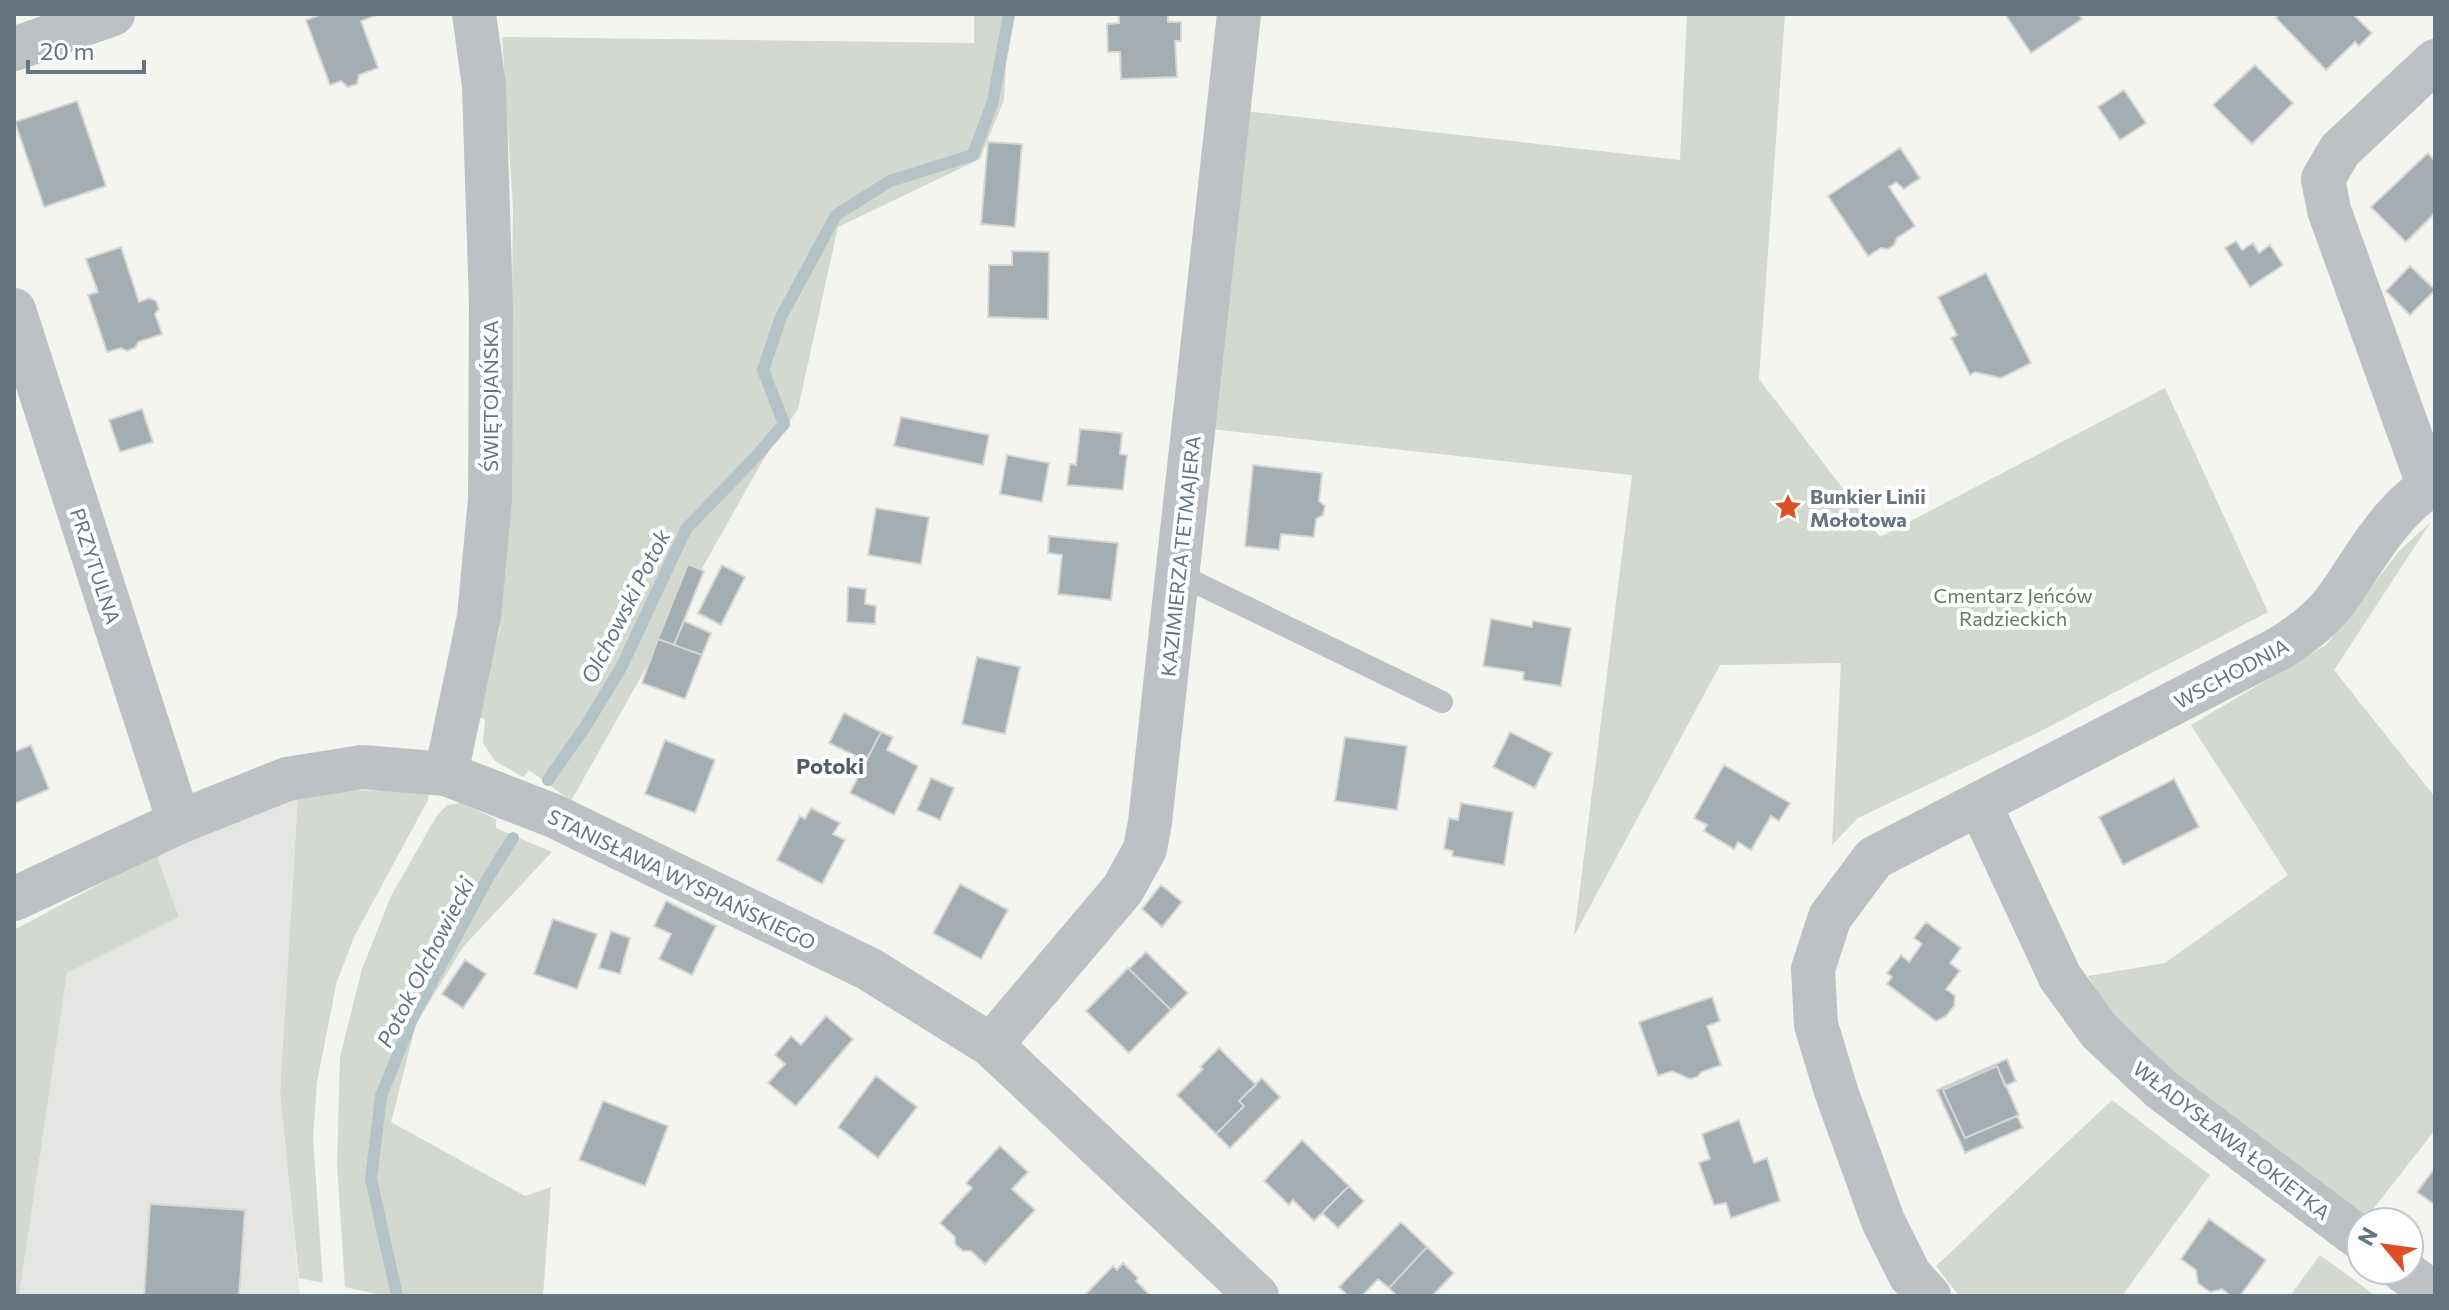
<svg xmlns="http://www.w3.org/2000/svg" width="2449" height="1310" viewBox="0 0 2449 1310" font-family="Commissioner,sans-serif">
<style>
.built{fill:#e5e6e4}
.green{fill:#d3d9d0}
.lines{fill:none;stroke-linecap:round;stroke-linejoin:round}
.stream{stroke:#b5c2c6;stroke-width:12}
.building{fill:#a4adb2;stroke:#d6d6d3;stroke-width:2}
.service{stroke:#bdc1c4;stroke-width:22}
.minor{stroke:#bdc1c4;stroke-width:44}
.labels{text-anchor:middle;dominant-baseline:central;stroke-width:8;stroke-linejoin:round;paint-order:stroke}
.street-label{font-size:20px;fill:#647481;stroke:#fff}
.poi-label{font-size:20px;font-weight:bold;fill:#647481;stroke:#fff;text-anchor:start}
.park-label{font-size:20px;fill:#677863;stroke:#fff}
.water-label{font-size:22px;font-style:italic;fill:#5f777f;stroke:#fff}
.neighbourhood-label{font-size:22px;font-weight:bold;fill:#525d66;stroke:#fff}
</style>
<rect width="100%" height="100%" fill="#f4f4f0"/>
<!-- built -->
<path class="built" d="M298,796L280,1094L300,1296H19L67,973L179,917L156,854Z"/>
<!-- green -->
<path class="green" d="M974,14H1009L1004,100L980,159L838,227L798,409L763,460L571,801L529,770L523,777L495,761L483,743L485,719L475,716L500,629L511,406L513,207L502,37L974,43Z
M1687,14H1785L1759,379L1880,537L2165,388L2268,612L2041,731L1858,818L1832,845L1841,663L1720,665L1574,936L1632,475L1211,429L1246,111L1680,160Z
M2431,522L2334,670L2435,797V1130L2366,1218L2122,1033L2088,976L2165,963L2288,875L2191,725L2326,645L2400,550Z
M339,790L429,791L428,800L355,935L337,981L317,1082L313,1137L323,1283L299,1278L280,1094L298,796Z
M461,803L496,819V828L552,852L463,947L416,1024L391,1122L525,1196L551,1187L543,1296H385L345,1287L337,1164L340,1057L362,969L391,896L436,817L447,805Z
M156,854L179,917L67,973L19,1296H14V930Z
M2112,1100L2210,1175L2122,1296H1959L1936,1266Z
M2320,1255L2376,1296H2290Z"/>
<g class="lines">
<!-- stream -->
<path class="stream" d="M548,780L587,724L622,666L686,529L751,462L784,424L763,370L781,317L836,215L890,181L973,155L993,101L1009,14
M397,1296L371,1179L381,1096L413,1017L489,876L513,838"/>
</g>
<!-- building -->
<path class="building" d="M379,14L361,21L378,68L359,75L357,84L348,87L341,81L330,85L306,20L322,14Z
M1119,14H1168V22H1181V41H1175L1177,77L1121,79L1120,52H1108L1107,24L1119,23Z
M2005,14H2078L2082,19L2031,53Z
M2279,14H2353L2372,33L2359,46L2355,42L2326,70L2276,18Z
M2255,65L2293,103L2252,144L2213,105Z
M2124,90L2146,123L2120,140L2098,107Z
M77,101L106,186L44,207L15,122Z
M988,142L1022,144L1015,227L981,224Z
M1900,148L1920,178L1904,189L1896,182L1889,187L1915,226L1897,238L1894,245L1888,249L1881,248L1868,256L1828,196Z
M2428,153L2435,161V213L2406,242L2371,207Z
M2236,241L2242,250L2253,243L2259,253L2270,245L2283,265L2250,287L2225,248Z
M121,247L139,302L149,298L156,301L159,309L155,314L162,334L138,342L135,348L127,351L121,348L107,352L88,295L98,292L86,259Z
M1012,251L1049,252L1048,319L988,317L989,265H1012Z
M2410,266L2435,290L2410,315L2386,291Z
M1986,273L2031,363L2001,378L1975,372L1970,375L1951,338L1957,335L1938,297Z
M142,409L153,442L120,452L109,420Z
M901,417L989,435L983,465L894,446Z
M1080,429L1122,433L1120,454L1127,455L1123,490L1067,485L1070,464L1076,465Z
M1007,455L1049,463L1042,502L1000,494Z
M1253,465L1322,473L1319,501L1325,506L1323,515L1316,519L1314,537L1281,534L1279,550L1245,546Z
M876,508L929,517L921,564L868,555Z
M1049,536L1118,543L1111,600L1058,594L1062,555L1048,553Z
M688,564L704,571L674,645L658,639Z
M722,565L745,577L721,625L698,613Z
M848,587L866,589L865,604L876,606L875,624L847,622Z
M1491,619L1532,627L1533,621L1571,628L1561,686L1523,680L1524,672L1483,666Z
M684,621L711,633L702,655L674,645Z
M658,639L702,655L685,699L642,683Z
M977,657L1020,667L1005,734L962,724Z
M844,713L881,732L866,761L829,743Z
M881,732L893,737L887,750L918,766L894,815L850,793Z
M1510,732L1552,753L1535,788L1493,767Z
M1345,737L1407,746L1397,810L1335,801Z
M665,740L715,760L695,813L645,794Z
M31,745L49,789L14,804V752Z
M1724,765L1790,803L1779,821L1771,816L1751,850L1738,842L1734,849L1704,831L1707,825L1694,818Z
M931,778L954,788L940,820L917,810Z
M2174,779L2199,827L2123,865L2099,817Z
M1461,803L1513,812L1504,865L1452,856L1453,851L1444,849L1449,818L1458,820Z
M811,808L840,823L833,834L845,840L822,884L777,860L800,816L805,819Z
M960,884L1008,910L981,959L933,933Z
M1161,885L1182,902L1162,927L1142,909Z
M666,901L716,926L692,975L659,959L671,934L654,926Z
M553,919L597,934L577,989L534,974Z
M1926,922L1961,948L1950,963L1960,971L1946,989L1955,996L1954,1006L1946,1016L1936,1021L1887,984L1892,977L1887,973L1901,955L1909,962L1922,944L1914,938Z
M611,931L630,938L620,974L599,968Z
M1146,952L1188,993L1171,1010L1129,969Z
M465,960L486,974L463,1008L442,994Z
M1128,968L1171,1010L1129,1053L1086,1011Z
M1712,997L1720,1021L1707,1026L1721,1065L1701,1072L1697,1077L1690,1079L1672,1071L1658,1076L1639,1022Z
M826,1016L853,1039L796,1106L768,1083L785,1064L775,1055L791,1036L801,1045Z
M1219,1048L1256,1085L1239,1101L1244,1106L1216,1134L1177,1095L1203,1069L1200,1067Z
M2007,1059L2016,1081L2005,1086L1997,1066L1943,1090L1965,1138L2017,1116L2023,1128L1965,1153L1937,1090Z
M1997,1066L2019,1115L1965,1138L1943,1090Z
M876,1076L917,1107L878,1158L838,1127Z
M1262,1078L1280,1097L1230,1148L1216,1134L1244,1106L1239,1101Z
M603,1101L668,1126L645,1186L579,1160Z
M1739,1120L1754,1163L1767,1158L1780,1201L1731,1218L1726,1203L1714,1205L1699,1163L1710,1159L1702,1134Z
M1302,1140L1349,1186L1314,1221L1293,1200L1289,1205L1264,1181Z
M1000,1146L1028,1172L1012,1189L1035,1210L985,1264L971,1251H963L955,1244V1237L940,1223L972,1188L966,1183Z
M2435,1168V1205L2417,1192Z
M1349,1186L1364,1201L1338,1228L1322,1213Z
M150,1204L245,1210L239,1296H144Z
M2209,1219L2266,1260L2240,1296H2231L2222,1289L2210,1292L2198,1283L2196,1270L2181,1259Z
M1401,1222L1427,1247L1389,1288L1378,1279L1362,1296H1348L1339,1287Z
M1427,1247L1454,1273L1432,1296H1397L1389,1288Z
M1123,1263L1138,1278L1136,1281L1151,1296H1084L1113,1266L1117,1270Z"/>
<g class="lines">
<!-- service -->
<path class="service" d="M1178,574L1442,702"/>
<!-- minor -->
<path class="minor" d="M14,49L113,14
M14,310L179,822
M2429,487L2329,210L2323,179L2340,150L2435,61
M446,774L479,617L490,499L491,305L484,86L474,14
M1980,805L2060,977L2100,1032L2161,1089L2361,1239
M14,899L179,822L287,779L362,767L446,774L554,816L869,969L991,1045L1257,1296
M991,1045L1123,889L1145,849L1150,822L1239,14
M2402,1270L2435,1294
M1929,1296L1910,1275L1883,1221L1837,1094L1816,1025L1813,969L1830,917L1874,858L2280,648C2301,635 2320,621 2336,600C2362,564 2393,504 2435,484"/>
</g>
<!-- icons -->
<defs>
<g id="sight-bare" transform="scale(2.16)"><path d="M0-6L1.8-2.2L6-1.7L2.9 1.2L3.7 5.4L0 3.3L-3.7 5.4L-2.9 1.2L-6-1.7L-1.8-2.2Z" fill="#df4f26" stroke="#fff" stroke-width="2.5" paint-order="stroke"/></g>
</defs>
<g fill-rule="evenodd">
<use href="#sight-bare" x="1788" y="507"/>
</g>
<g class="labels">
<!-- street labels -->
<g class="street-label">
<text transform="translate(490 396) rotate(-90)">ŚWIĘTOJAŃSKA</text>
<text transform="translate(1180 556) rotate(-84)">KAZIMIERZA TETMAJERA</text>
<text transform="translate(96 566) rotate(72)">PRZYTULNA</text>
<text transform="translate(2231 673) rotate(-28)">WSCHODNIA</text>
<text transform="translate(682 879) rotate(26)">STANISŁAWA WYSPIAŃSKIEGO</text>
<text transform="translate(2232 1140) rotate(38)">WŁADYSŁAWA ŁOKIETKA</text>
</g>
<!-- poi labels -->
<g class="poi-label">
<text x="1810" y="496">Bunkier Linii<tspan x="1810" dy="23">Mołotowa</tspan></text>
</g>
<!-- park labels -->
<g class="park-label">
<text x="2013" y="595">Cmentarz Jeńców<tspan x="2013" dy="23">Radzieckich</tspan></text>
</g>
<!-- water labels -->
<g class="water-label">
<text transform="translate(625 606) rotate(-63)">Olchowski Potok</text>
<text transform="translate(425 962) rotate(-63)">Potok Olchowiecki</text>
</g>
<!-- neighbourhood labels -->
<g class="neighbourhood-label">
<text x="830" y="765">Potoki</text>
</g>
</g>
<!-- border -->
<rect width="2449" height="1310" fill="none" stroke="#647481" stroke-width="32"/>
<!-- north arrow -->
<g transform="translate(2385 1246) rotate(299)"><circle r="38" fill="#ffffff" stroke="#c1c7cd" stroke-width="2"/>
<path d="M0-6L14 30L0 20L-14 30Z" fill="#df4f26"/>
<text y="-12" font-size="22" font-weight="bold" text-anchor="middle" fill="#647481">N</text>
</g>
<!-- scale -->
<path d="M28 60v12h116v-12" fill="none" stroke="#647481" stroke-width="4"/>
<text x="40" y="60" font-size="24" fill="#647481" stroke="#ffffff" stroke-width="6" paint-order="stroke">20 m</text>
</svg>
